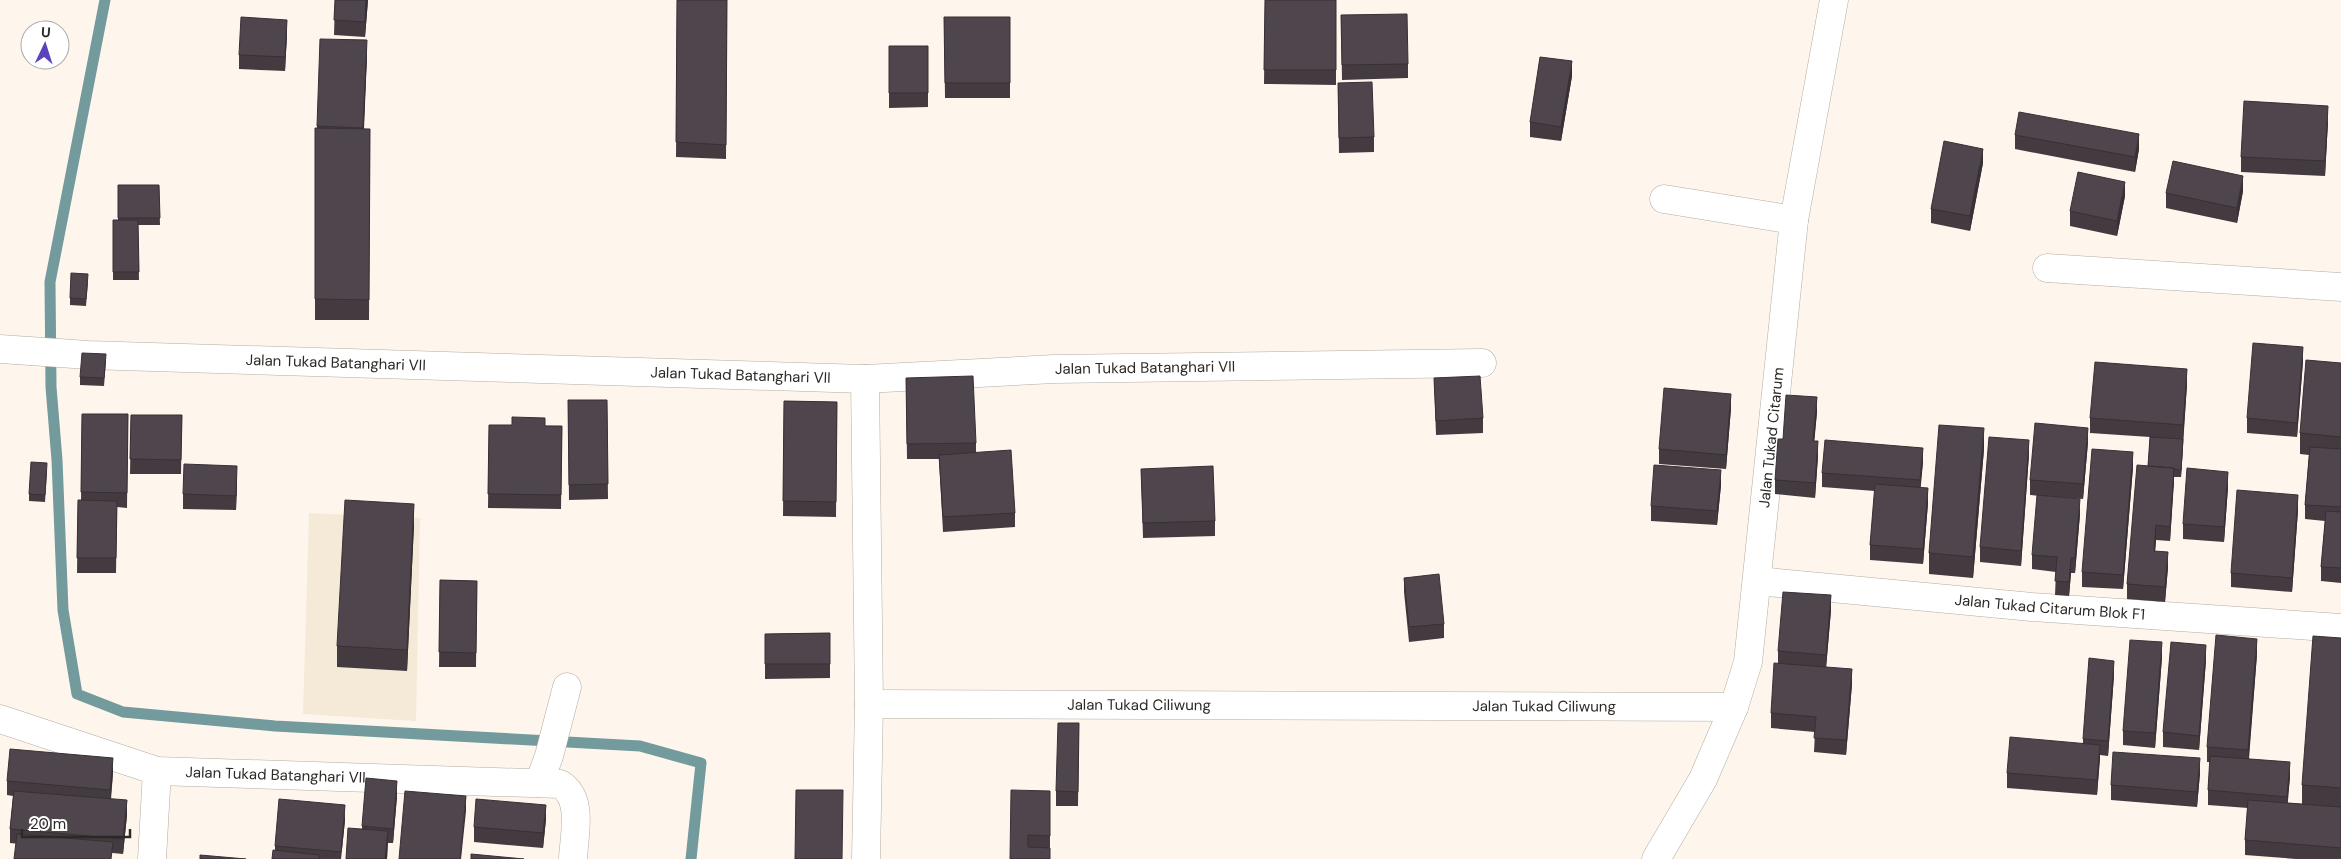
<svg xmlns="http://www.w3.org/2000/svg" width="2341" height="859" viewBox="0 0 2341 859" font-family="'DM Sans',sans-serif">
<style>
.built{fill:#f5e9d8}
.lines{fill:none;stroke-linecap:round;stroke-linejoin:round}
.stream{stroke:#739a9d;stroke-width:11}
.street-casing{stroke:#b3aca2;stroke-width:29}
.street{stroke:#fff;stroke-width:28}
.wall{fill:#443b41}
.shaded-wall{fill:#373035}
.building{fill:#4f454c;stroke:#373035}
.labels{text-anchor:middle;dominant-baseline:central;stroke-width:5;stroke-linejoin:round;paint-order:stroke}
.street-label{font-size:15px;fill:#2c2925;stroke:#fff}
</style>
<rect width="100%" height="100%" fill="#fef6ec"/>
<!-- built -->
<path class="built" d="M309,513L420,518L416,721L303,714Z"/>
<g class="lines">
<!-- stream -->
<path class="stream" d="M105,0L50,282L51,387L57,460L63,610L77,694L123,712L275,726L640,746L701,763L691,859"/>
<!-- street casing -->
<g class="street-casing">
<g id="street">
<path d="M1664,199L1794,220"/>
<path d="M2047,268L2341,287"/>
<path id="s1" d="M0,349L88,355L865,379L1054,369L1482,363"/>
<path d="M865,379L869,704L866,859"/>
<path id="s2" d="M1757,581L2032,607L2341,628"/>
<path id="s3" d="M869,704L1734,707"/>
<path id="s4" d="M0,719L157,771L560,784C584,798 574,835 573,859"/>
<path d="M539,783L549,756L567,687"/>
<path d="M152,859L157,771"/>
<path id="s5" d="M1656,859L1703,779L1734,707L1748,662L1794,220L1834,0"/>
</g>
</g>
<!-- street -->
<use href="#street" class="street"/>
</g>
<!-- wall -->
<path class="wall" d="M335,0H368L365,37L334,35Z
M677,0H727L726,159L676,157Z
M1265,0H1336V85L1264,84Z
M1341,15L1408,64V78L1342,80Z
M944,17H1010V98H945Z
M287,34L285,71L239,69V55Z
M889,46H928V107L889,108Z
M367,55L364,129H370L369,320H315V128H317V126Z
M1572,76L1561,141L1530,137V122Z
M1338,83L1374,137V152L1339,153Z
M2328,121L2325,176L2241,172V157Z
M2015,135L2139,149L2135,172L2015,149Z
M1983,163L1970,231L1931,223V209Z
M118,185H159L160,225H138L139,280H113V220H118Z
M2243,191L2237,223L2166,208V193Z
M2125,196L2117,236L2070,226V211Z
M88,282L86,306L70,305V298Z
M106,361L104,386L80,385V377Z
M2303,361L2297,437L2247,433V418Z
M2341,363V583L2321,581V567L2325,521L2305,519V505L2309,455L2300,454V433Z
M906,378L976,443V453L1015,513V527L943,532L939,459H907Z
M1434,378L1483,418V433L1436,435Z
M2187,384L2181,477H2174L2170,541L2156,540L2155,551L2168,567L2165,602L2127,599V584L2148,466L2150,437L2090,433V418Z
M568,400H607L608,499L569,500Z
M784,401L837,402L836,517L783,516Z
M1731,408L1726,469L1659,464V449Z
M1817,412L1814,441L1818,456L1815,498L1775,494V480L1783,439Z
M82,414H128L127,508L117,507L116,573H77L78,500H81Z
M131,415H182L181,474H130Z
M489,425L562,426L561,509L488,508Z
M2088,442L2083,499L2030,495V480Z
M1984,449L1973,578L1929,574V553Z
M2029,454L2021,566L1980,562V547Z
M1923,462L1920,488L1928,503L1923,564L1870,560V545L1875,491L1822,487V473Z
M2133,467L2123,589L2082,587V572Z
M1141,469L1215,521V536L1143,538Z
M47,470L45,502L29,501V494Z
M237,481L236,510L183,509V494Z
M1721,485L1717,525L1651,521V506Z
M2228,487L2224,542L2183,539V524Z
M2298,510L2292,592L2231,587V573Z
M2080,514L2075,573H2071L2069,596L2055,595L2056,572L2032,569V555Z
M414,525L407,671L337,667V646Z
M1404,578L1444,624V638L1409,642L1404,592Z
M440,580L477,581L476,667H439Z
M1831,610L1826,667L1852,684L1846,755L1814,752L1815,732L1771,728V713L1778,663V651Z
M830,633V678L765,679V634Z
M2341,638V859H2296L2245,855V840L2248,808L2208,805V790L2210,762H2207V747L2257,654L2249,759L2290,777L2287,803L2302,804V785Z
M2162,657L2155,748L2123,745V731Z
M2206,660L2199,750L2163,747V732Z
M2114,675L2108,756L2100,755L2097,795L2007,788V773L2083,743V739Z
M1079,723L1078,806H1056V791Z
M113,773L111,799L127,815L123,854L10,843V829L13,796L7,795V781Z
M2200,773L2197,807L2111,800V785Z
M1050,791V848L1010,859Z
M397,796L393,843H388L387,859H346L362,829V826Z
M546,819L543,848L474,842V827Z
M345,820L341,859H272L275,851V846Z"/>
<!-- shaded-wall -->
<path class="shaded-wall" d="M366,0H368L365,37V22Z
M287,20V34L285,71V57Z
M367,40V55L363,143V128Z
M1572,61V76L1561,141V127Z
M2328,106V121L2325,176V161Z
M2139,134V149L2135,172V157Z
M1983,149V163L1970,231V216Z
M2243,176V191L2237,223V208Z
M2125,182V196L2117,236V221Z
M2303,347V361L2297,437V423Z
M2187,369V384L2183,440V425Z
M1731,394V408L1726,469V455Z
M1817,397V412L1813,456V441Z
M1984,428V449L1973,578V557Z
M2088,428V442L2083,499V484Z
M2183,439V447L2181,477V470Z
M2029,440V454L2021,566V551Z
M1818,441V456L1815,498V483Z
M1923,448V462L1920,495V480Z
M2133,452V467L2123,589V575Z
M237,466V481L236,510V496Z
M2174,468V482L2170,541V527Z
M1721,470V485L1717,525V511Z
M2228,472V487L2224,542V527Z
M1928,488V503L1923,564V549Z
M2298,495V510L2292,592V578Z
M2080,499V514L2075,573V558Z
M414,504V525L407,671V650Z
M2156,525V540L2154,566V551Z
M2168,552V567L2165,602V587Z
M2071,558V573L2069,596V582Z
M1831,595V610L1826,669V655Z
M2257,639V654L2248,765V750Z
M2162,642V657L2155,748V733Z
M2206,645V660L2199,750V736Z
M2114,661V675L2108,756V741Z
M1852,669V684L1846,755V740Z
M2100,745V759L2097,795V780Z
M113,758V773L110,805V790Z
M2200,758V773L2197,807V792Z
M2290,762V777L2287,812V797Z
M397,781V796L393,843V829Z
M466,796V811L461,859H460Z
M127,800V815L123,854V839Z
M345,805V820L341,859Z
M546,805V819L543,848V833Z
M388,831L387,859H385Z"/>
<!-- building -->
<path class="building" d="M335,0H366L365,22L334,20Z
M677,0H727L726,145L676,142Z
M1265,0H1336V70H1264Z
M1407,14L1408,64L1342,65L1341,15Z
M241,17L287,20L285,57L239,55Z
M944,17H1010V83H945Z
M320,39L367,40L363,128L317,126Z
M889,46H928V93H889Z
M1540,57L1572,61L1561,127L1530,122Z
M1372,82L1374,137L1339,138L1338,83Z
M2244,101L2328,106L2325,161L2241,157Z
M2019,112L2139,134L2135,157L2015,135Z
M315,128L370,129L369,300L315,299Z
M1944,141L1983,149L1970,216L1931,209Z
M2173,161L2243,176L2237,208L2166,193Z
M2078,172L2125,182L2117,221L2070,211Z
M118,185H159L160,218H118Z
M113,220H138L139,272H113Z
M71,273L88,274L86,299L70,298Z
M2253,343L2303,347L2297,423L2247,418Z
M82,353L106,354L104,378L80,377Z
M2306,360L2341,363V437L2300,433Z
M2095,362L2187,369L2183,425L2090,418Z
M973,376L976,443L907,444L906,378Z
M1480,376L1483,418L1436,421L1434,378Z
M1664,388L1731,394L1726,455L1659,449Z
M1786,395L1817,397L1813,441H1818L1815,483L1775,480L1778,439H1783Z
M568,400H607L608,484L569,485Z
M784,401L837,402L836,502L783,501Z
M82,414H128L127,493L81,492Z
M131,415H182L181,460L130,459Z
M512,417L545,418V426H562L561,495L488,494L489,425H512Z
M2035,423L2088,428L2083,484L2030,480Z
M1939,425L1984,428L1973,557L1929,553Z
M1989,437L2029,440L2021,551L1980,547Z
M2150,437L2183,439L2181,470L2174,469V468L2148,466Z
M1825,440L1923,448L1920,480L1822,473Z
M2310,447L2341,449V507L2305,505Z
M2092,449L2133,452L2123,575L2082,572Z
M1011,450L1015,513L943,517L939,455Z
M31,462L47,463L45,495L29,494Z
M184,464L237,466L236,496L183,494Z
M1654,465L1721,470L1717,511L1651,506Z
M2137,465L2174,468L2170,527L2156,525L2154,551L2168,552L2165,587L2127,584Z
M1213,466L1215,521L1143,523L1141,469Z
M2187,468L2228,472L2224,527L2183,524Z
M1875,484L1928,488L1923,549L1870,545Z
M2237,490L2298,495L2292,578L2231,573Z
M2037,495L2080,499L2075,558H2071L2069,582L2055,581L2057,557L2032,555Z
M78,500L117,501L116,558H77Z
M345,500L414,504L407,650L337,646Z
M2326,511L2341,512V568L2321,567Z
M1439,574L1444,624L1409,627L1404,578Z
M440,580L477,581L476,653L439,652Z
M1783,592L1831,595L1826,655L1778,651Z
M830,633V664H765V634Z
M2216,635L2257,639L2248,750L2207,747Z
M2313,636L2341,638V788L2302,785Z
M2130,640L2162,642L2155,733L2123,731Z
M2171,642L2206,645L2199,736L2163,732Z
M2089,658L2114,661L2108,741L2083,739Z
M1774,663L1852,669L1846,740L1814,738L1816,717L1771,713Z
M1058,723H1079L1078,792L1056,791Z
M2010,737L2100,745L2097,780L2007,773Z
M10,749L113,758L110,790L7,781Z
M2113,752L2200,758L2197,792L2111,785Z
M2210,756L2290,762L2287,797L2208,790Z
M366,778L397,781L393,829L362,826Z
M796,790H843L842,859H795Z
M1011,790L1050,791V836L1028,835V847L1050,848V859H1010Z
M14,791L127,800L123,839L10,829Z
M405,791L466,796L460,859H399Z
M279,799L345,805L341,852L275,846Z
M476,799L546,805L543,833L474,827Z
M2248,800L2341,807V848L2245,840Z
M348,828L388,831L385,859H346Z
M17,834L113,842L111,859H14Z
M273,850L319,855V859H272Z
M471,854L524,859H471Z
M200,855L246,859H200Z"/>
<g class="labels">
<!-- street labels -->
<g class="street-label">
<text stroke="none"><textPath href="#s1" startOffset="336">Jalan Tukad Batanghari VII</textPath></text>
<text stroke="none"><textPath href="#s1" startOffset="1146">Jalan Tukad Batanghari VII</textPath></text>
<text stroke="none"><textPath href="#s1" startOffset="741">Jalan Tukad Batanghari VII</textPath></text>
<text stroke="none"><textPath href="#s5" startOffset="444">Jalan Tukad Citarum</textPath></text>
<text stroke="none"><textPath href="#s2" startOffset="294">Jalan Tukad Citarum Blok F1</textPath></text>
<text stroke="none"><textPath href="#s3" startOffset="270">Jalan Tukad Ciliwung</textPath></text>
<text stroke="none"><textPath href="#s3" startOffset="675">Jalan Tukad Ciliwung</textPath></text>
<text stroke="none"><textPath href="#s4" startOffset="284">Jalan Tukad Batanghari VII</textPath></text>
</g>
</g>
<!-- north arrow -->
<g transform="translate(45 45) rotate(4)"><circle r="24" fill="#ffffff" stroke="#aba9a8"/>
<path d="M0-4L9 19L0 12L-9 19Z" fill="#5c43bb"/>
<text y="-8" font-size="14" font-weight="bold" text-anchor="middle" fill="#2c2925">U</text>
</g>
<!-- scale -->
<path d="M22 829v8h108v-8" fill="none" stroke="#2c2925" stroke-width="2.5"/>
<text x="30" y="829" font-size="15" fill="#2c2925" stroke="#ffffff" stroke-width="4" paint-order="stroke">20 m</text>
</svg>
